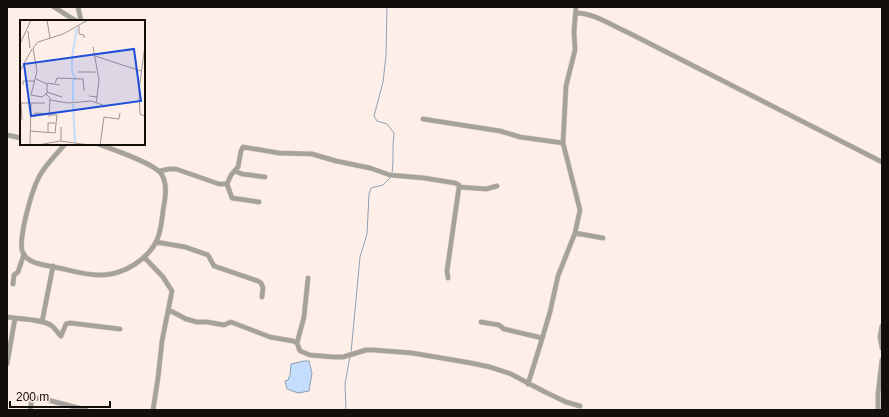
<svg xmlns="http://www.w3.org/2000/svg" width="889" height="417" viewBox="0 0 889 417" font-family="Helvetica,sans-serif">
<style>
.water{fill:#c4ddfc;stroke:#8f9fb4}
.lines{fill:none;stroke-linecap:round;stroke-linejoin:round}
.stream{stroke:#8f9fb4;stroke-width:1}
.minor-casing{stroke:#d8cac5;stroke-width:5.5}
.minor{stroke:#a5a29b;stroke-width:4.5}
.inset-river{fill:none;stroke:#c4ddfc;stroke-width:2}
.inset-road{fill:none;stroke:#a09490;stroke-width:1}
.view{fill:#1d4ed8;fill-opacity:0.15;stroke:#1d4ed8;stroke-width:2}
.inset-edge{fill:none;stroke:#130d0b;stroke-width:2}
</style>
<rect width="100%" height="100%" fill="#feeee8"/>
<!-- water -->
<path class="water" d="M304,361H309L312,373L309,391L298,393L287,389L285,381L288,380L290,375L291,364Z"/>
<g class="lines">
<!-- stream -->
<path class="stream" d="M387,7L386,56L383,82L374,116L377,121L387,124L394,133C392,147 394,160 392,174
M351,353L360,257L367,234L369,194L371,188L383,185L391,177
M346,410L345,384L350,356"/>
<!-- minor casing -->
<g class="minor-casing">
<path id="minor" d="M54,7L76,21
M78,7L81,21
M576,13C595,13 612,26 629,33L882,162
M423,119L500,131L520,137L563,143
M7,135L21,138
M65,144C57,154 45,165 39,177C32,190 17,241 23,253C29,265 47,265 59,268C73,271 89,276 103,275C125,274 148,259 157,240C161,231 162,220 163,211C165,199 168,186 162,175C157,164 111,149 98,144
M160,171L169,169H176L219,184H227
M235,171L242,174L265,177
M459,187L486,189L497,186
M259,202L232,198L227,184L231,175L238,167L241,151L243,147L279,153L312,154L336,161L370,168L390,175L424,178L455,183L459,185V187L447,271L448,278
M575,233L603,238
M156,242L185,247L208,255L214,266L258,281L261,283L263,288L262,297
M144,257L163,277L172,291L162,341L158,378L153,410
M13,284L14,275L18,272L24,254
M169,310L186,319L197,322H207L224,325L231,322L270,337L293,341L297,343L300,351L310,355L333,357H343L366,350H374L412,353L471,363L490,367L511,374L545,392L566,402L580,406
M7,317C18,319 44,319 52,326C56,329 57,333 61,336L66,324L70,323L120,329
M42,322L53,266
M481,322L499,325L504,329L538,337L542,339L528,384
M882,326L880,337L882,348
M542,339L550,312L558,276L575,233L580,210L563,143L566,86L575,50L574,32L576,7
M297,343L304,317L308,278
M7,364L15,318
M30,410L32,399L40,398L86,410
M878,410V394L882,360"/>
</g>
<!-- minor -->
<use href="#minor" class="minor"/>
</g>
<!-- overview -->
<g transform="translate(20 20)">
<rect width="125" height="125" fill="#feeee8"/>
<path class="inset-river" d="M53,81V62L55,58L52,52V37L57,8M53,84L55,122"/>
<path class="inset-road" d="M27,0L30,18M59,6V14L64,15V18M8,11L10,28M0,24L11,0M125,25L119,70L120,94L125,96M73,27L79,60L77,77M13,28L17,51L11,75L22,77L27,73V64L16,59M13,28L18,22L43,14L68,0M75,36L121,51M0,51L12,29M58,52H76M27,63L40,65M35,63L37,58L63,59L64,71M3,65V61H15M27,72L42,77M26,74L30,78L29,97M69,76L77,77L76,83M30,80L48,83L71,81L83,85M0,83H25M1,83L2,100M15,97V93L30,94M41,107V121M10,111L35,113L37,95H30M28,113V103H35M10,125L11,84M18,125L40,121L70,125M80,125L84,97L99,99L100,93"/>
<path class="view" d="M114,29L121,81L11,96L4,44Z"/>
<rect width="125" height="125" class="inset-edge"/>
</g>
<!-- border -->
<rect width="889" height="417" fill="none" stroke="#130d0b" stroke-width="16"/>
<!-- scale -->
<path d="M10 401v6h100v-6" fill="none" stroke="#130d0b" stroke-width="2"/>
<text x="16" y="401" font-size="12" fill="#130d0b" stroke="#feeee8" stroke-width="3" paint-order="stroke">200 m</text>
</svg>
